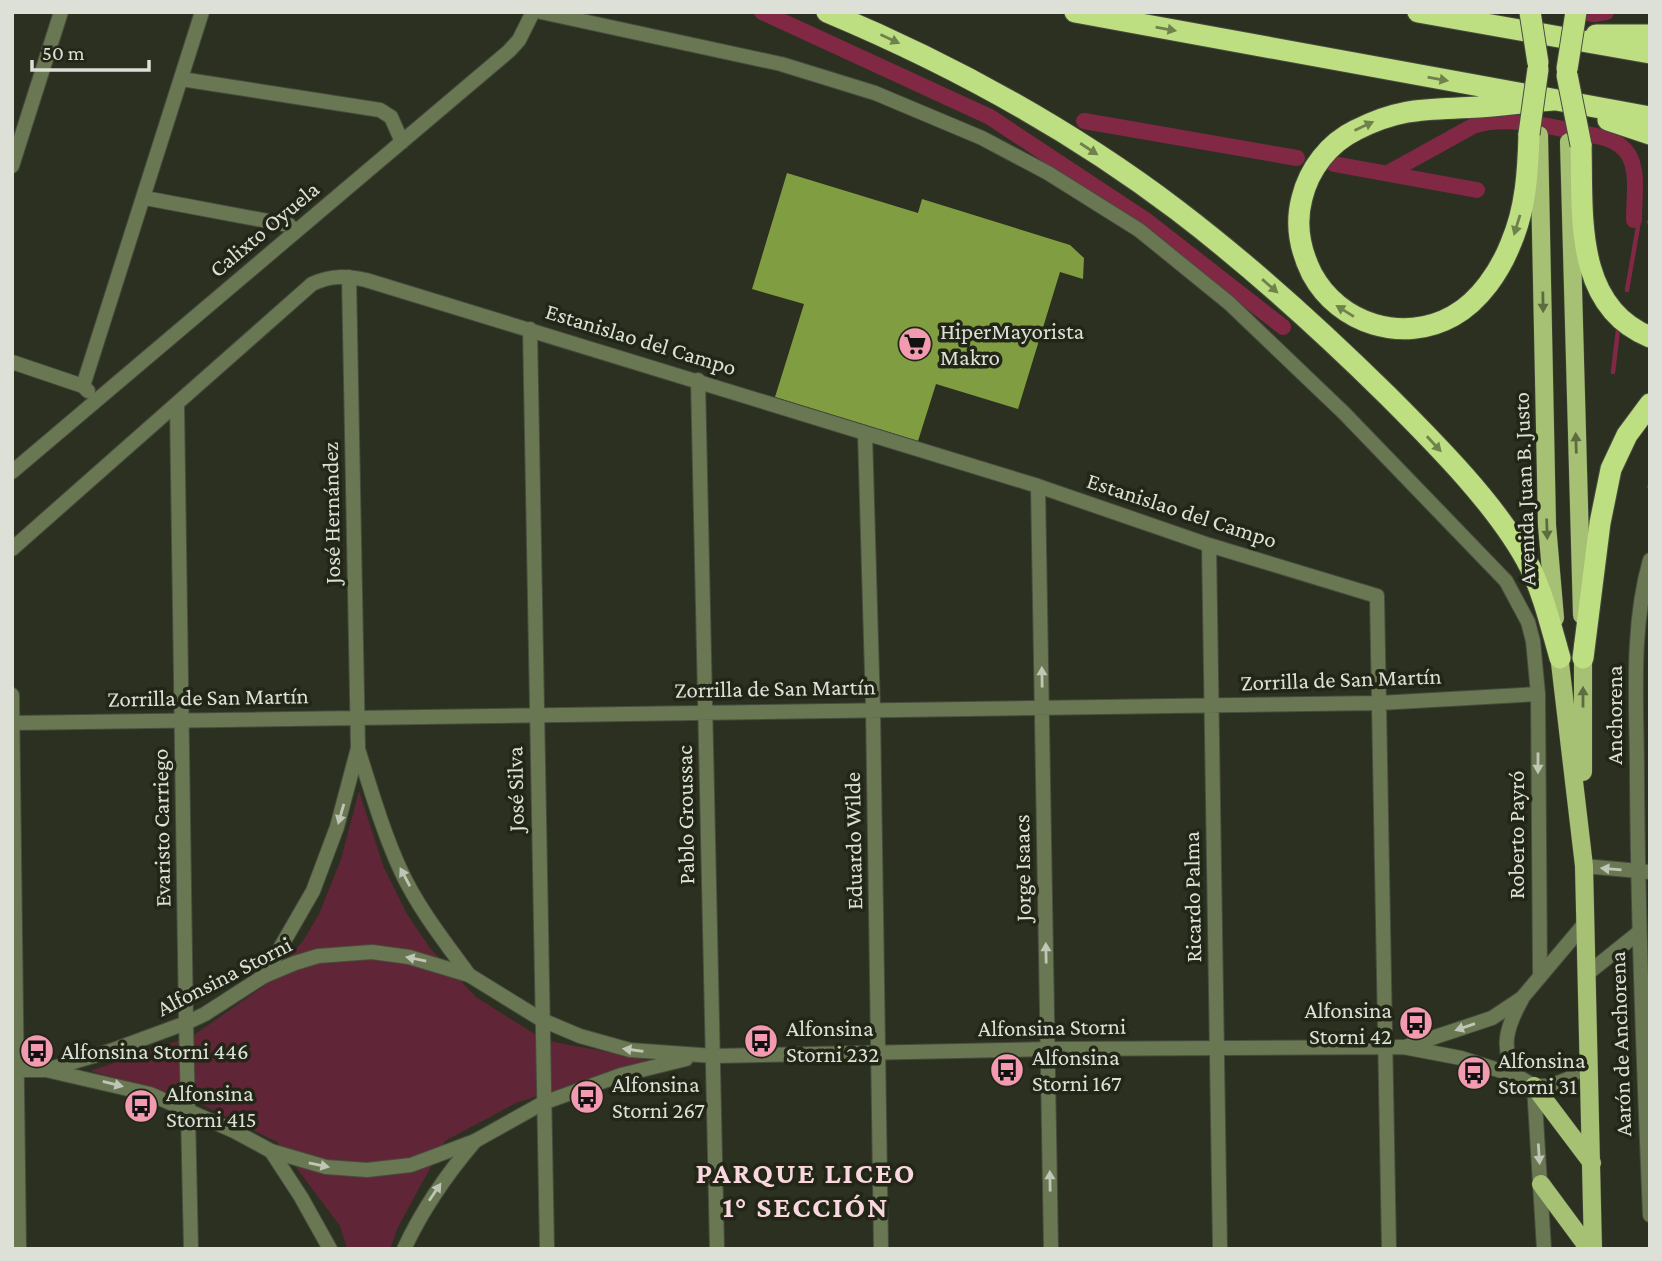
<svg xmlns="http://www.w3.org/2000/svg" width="1662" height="1261" viewBox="0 0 1662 1261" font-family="'Crimson Pro',serif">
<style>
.green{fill:#602536}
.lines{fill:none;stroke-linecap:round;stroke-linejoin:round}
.stream{stroke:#812845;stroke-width:4.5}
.canal{stroke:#812845;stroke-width:16}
.building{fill:#809d41}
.minor-casing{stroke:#474c3e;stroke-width:16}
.tertiary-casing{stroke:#474c3e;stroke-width:16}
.primary-casing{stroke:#474c3e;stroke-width:19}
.motorway-casing{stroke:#474c3e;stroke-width:23}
.minor{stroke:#6a7753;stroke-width:14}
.tertiary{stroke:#6a7753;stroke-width:14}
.primary{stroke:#a6c174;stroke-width:18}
.motorway{stroke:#bdde81;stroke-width:21}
.motorway-bridge-casing{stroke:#474c3e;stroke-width:23;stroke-linecap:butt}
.motorway-bridge{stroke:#bdde81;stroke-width:21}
.oneway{fill:#6f824c}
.oneway2{fill:#5d6c41}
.oneway3{fill:#c0c6b6}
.labels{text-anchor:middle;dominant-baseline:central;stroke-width:7;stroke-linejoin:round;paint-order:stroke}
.street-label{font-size:23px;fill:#dce0d7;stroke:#212617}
.poi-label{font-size:23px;fill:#dce0d7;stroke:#212617;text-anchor:start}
.district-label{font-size:30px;font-weight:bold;letter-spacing:2px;fill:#fad7de;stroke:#212617}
</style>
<rect width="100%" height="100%" fill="#2b3021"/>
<!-- green -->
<path class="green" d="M359,791L384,868L407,914L430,948L476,997L544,1040L649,1060L516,1103L445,1141L398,1227L390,1249H347L340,1226L277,1142L191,1099L90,1071L194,1035L264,986L303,941L319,914L341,859Z"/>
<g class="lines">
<!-- stream -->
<path class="stream" d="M1649,222L1650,223
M1627,290L1639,221
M1613,372L1618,330
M1649,487L1650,486"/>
<!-- canal -->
<path class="canal" d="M762,12L990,117L1147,221L1283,327
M1582,12L1594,14L1606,12
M1084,121L1297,158
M1334,164L1477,190
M1388,173L1473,126C1509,113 1563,130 1601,137C1644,147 1634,184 1634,220"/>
</g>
<!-- building -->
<path class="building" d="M787,173L918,213L922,199L1070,245L1084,258L1083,279L1060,272L1018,409L936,384L918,441L775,397L804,304L752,289Z"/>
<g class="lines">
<!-- minor casing -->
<g class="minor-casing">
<path id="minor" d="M541,12L781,64L875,93L982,138L1048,173L1139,230L1229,303L1344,413L1506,581L1528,622L1533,641L1538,694L1540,976
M181,79L380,110L391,117L402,142
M12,166L61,12
M145,198L289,225L295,232
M530,329L547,1249
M12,362L83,386L88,391
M698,380L717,1249
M83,386L202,12
M177,406L186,1023L191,1249
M865,433L873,709L881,1249
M12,472L509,51L519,40L533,12
M1038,486L1051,1249
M1209,545L1220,1249
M12,549L312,284C331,275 346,276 366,280L1038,486L1209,545L1377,596L1389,1249
M1650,560C1630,630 1637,706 1637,778C1638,924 1644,1069 1650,1215
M12,695L19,1249
M12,723L1379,703L1538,694
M358,749C371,790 383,832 401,871C418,908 445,942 469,975
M1584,866L1650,872
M1587,974L1638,933
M264,976L313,891L337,827L358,748L349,277
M1534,1086L1544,1249
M271,1151L301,1197L330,1249
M404,1249C423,1208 446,1175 475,1141"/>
</g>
<!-- tertiary casing -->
<g class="tertiary-casing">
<path id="tertiary" d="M1405,1047L1492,1018L1522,998L1586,922
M12,1070H46L150,1094L234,1131L271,1151L326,1167L367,1170L411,1165L475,1141L543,1103L621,1075L686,1059
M46,1070L110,1051L186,1023L205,1014L264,976L295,963L318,956L372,952L409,957L469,975L542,1020L580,1036L630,1050L714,1056L1048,1049L1403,1047L1461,1058L1517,1076L1534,1086H1549L1568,1079L1582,1067L1589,1056
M1517,1076C1499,1048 1507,1026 1522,999"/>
</g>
<!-- primary casing -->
<g class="primary-casing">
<path id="primary" d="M1539,135L1547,525L1555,618
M1569,142L1582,615
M1558,646L1584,866L1593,1249
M1583,772V646
M1534,1086L1592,1163
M1541,1184L1589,1249"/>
</g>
<!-- motorway casing -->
<g class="motorway-casing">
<path id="motorway" d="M827,12C951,64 1070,129 1177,210C1252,267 1321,330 1388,396C1435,443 1500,508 1530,567C1544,596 1551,627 1560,658
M1075,12L1650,117
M1418,12L1650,53
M1596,35H1650
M1608,120L1650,134
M1529,134C1528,171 1526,208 1511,243C1500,271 1480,301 1453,316C1403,344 1339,324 1312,274C1300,250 1295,224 1302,198C1309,169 1329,143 1356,130C1403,106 1430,110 1479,107C1504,105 1528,102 1553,100
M1581,145C1583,212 1573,306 1650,337
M1583,658L1600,523L1611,469L1627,435L1650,404"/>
</g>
<!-- minor -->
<use href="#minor" class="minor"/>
<!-- tertiary -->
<use href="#tertiary" class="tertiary"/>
<!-- primary -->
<use href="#primary" class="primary"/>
<!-- motorway -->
<use href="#motorway" class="motorway"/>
<!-- motorway-bridge casing -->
<g class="motorway-bridge-casing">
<path id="motorway-bridge" d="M1530,12L1538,63
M1567,69L1576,12
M1567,75L1581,145
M1529,134L1538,69"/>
</g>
<!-- motorway-bridge -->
<use href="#motorway-bridge" class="motorway-bridge"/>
</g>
<!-- one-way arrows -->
<defs><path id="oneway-solid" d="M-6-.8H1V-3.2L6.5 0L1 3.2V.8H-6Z" transform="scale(1.75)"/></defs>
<g class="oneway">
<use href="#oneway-solid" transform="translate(1166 29) rotate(10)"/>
<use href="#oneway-solid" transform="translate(890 39) rotate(25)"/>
<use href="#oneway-solid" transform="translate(1438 79) rotate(10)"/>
<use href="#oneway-solid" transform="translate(1364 126) rotate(-25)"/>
<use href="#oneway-solid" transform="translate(1089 149) rotate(33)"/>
<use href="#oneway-solid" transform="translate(1517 225) rotate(107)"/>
<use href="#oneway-solid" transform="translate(1270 286) rotate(41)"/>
<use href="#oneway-solid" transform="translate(1345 311) rotate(-148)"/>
<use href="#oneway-solid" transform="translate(1434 444) rotate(47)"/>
</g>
<g class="oneway2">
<use href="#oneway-solid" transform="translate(1543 302) rotate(89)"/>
<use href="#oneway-solid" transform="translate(1576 443) rotate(-92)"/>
<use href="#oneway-solid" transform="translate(1547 529) rotate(88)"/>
<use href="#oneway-solid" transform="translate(1583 697) rotate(-90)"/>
</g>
<g class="oneway3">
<use href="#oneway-solid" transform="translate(1042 677) rotate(-91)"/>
<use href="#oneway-solid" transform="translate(1538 763) rotate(90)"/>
<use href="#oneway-solid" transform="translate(341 814) rotate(106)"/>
<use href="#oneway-solid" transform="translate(1611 869) rotate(-175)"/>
<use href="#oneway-solid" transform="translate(405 877) rotate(-118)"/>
<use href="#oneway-solid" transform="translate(1046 953) rotate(-91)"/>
<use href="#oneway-solid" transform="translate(416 959) rotate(-168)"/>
<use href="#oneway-solid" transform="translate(1465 1027) rotate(161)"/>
<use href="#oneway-solid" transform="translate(633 1050) rotate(-172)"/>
<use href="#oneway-solid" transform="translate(113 1084) rotate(14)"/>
<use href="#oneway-solid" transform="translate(1539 1154) rotate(86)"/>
<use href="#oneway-solid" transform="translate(319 1165) rotate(12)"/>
<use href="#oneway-solid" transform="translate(1050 1181) rotate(-91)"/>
<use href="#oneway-solid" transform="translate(435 1192) rotate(-56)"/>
</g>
<!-- icons -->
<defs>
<g id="supermarket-disc" transform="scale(1.75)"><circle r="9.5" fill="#f29aaf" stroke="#212617"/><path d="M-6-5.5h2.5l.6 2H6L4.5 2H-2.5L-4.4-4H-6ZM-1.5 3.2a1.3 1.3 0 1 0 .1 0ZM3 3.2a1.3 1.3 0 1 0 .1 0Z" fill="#111"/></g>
<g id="bus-disc" transform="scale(1.75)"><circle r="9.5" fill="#f29aaf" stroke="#212617"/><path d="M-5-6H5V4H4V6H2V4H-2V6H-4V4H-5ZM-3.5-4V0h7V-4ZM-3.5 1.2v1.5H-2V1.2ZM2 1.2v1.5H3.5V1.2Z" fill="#111"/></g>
</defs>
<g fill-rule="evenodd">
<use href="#supermarket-disc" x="915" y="344"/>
<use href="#bus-disc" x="1416" y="1023"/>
<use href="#bus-disc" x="761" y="1041"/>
<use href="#bus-disc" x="37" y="1051"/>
<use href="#bus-disc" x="1007" y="1070"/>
<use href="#bus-disc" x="1474" y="1073"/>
<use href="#bus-disc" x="587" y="1097"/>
<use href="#bus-disc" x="141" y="1106"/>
</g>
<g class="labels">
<!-- street labels -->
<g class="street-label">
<text transform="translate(264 229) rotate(-40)">Calixto Oyuela</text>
<text transform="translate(641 339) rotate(17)">Estanislao del Campo</text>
<text transform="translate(1524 489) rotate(-92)">Avenida Juan B. Justo</text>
<text transform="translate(1182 510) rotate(18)">Estanislao del Campo</text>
<text transform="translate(331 513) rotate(-91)">José Hernández</text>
<text transform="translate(1341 679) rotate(-2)">Zorrilla de San Martín</text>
<text transform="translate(775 688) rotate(-1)">Zorrilla de San Martín</text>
<text transform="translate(208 697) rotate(-1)">Zorrilla de San Martín</text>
<text transform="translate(1614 715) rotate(-90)">Anchorena</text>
<text transform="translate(515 789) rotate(-91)">José Silva</text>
<text transform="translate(685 815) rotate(-91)">Pablo Groussac</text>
<text transform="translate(161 828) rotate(-91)">Evaristo Carriego</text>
<text transform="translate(1516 835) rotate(-90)">Roberto Payró</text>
<text transform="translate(853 841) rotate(-91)">Eduardo Wilde</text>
<text transform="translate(1022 868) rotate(-91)">Jorge Isaacs</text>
<text transform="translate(1192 897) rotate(-91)">Ricardo Palma</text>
<text transform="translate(224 976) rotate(-27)">Alfonsina Storni</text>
<text transform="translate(1052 1027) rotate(-1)">Alfonsina Storni</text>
<text transform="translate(1620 1044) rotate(-92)">Aarón de Anchorena</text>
</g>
<!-- poi labels -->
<g class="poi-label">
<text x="940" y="331">HiperMayorista<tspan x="940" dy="26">Makro</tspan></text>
<text x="1392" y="1010" text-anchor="end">Alfonsina<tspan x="1392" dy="26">Storni 42</tspan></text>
<text x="786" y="1028">Alfonsina<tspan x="786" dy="26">Storni 232</tspan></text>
<text x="61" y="1051">Alfonsina Storni 446</text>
<text x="1032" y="1057">Alfonsina<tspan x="1032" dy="26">Storni 167</tspan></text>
<text x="1498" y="1060">Alfonsina<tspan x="1498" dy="26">Storni 31</tspan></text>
<text x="612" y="1084">Alfonsina<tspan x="612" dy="26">Storni 267</tspan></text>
<text x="166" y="1093">Alfonsina<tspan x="166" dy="26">Storni 415</tspan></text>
</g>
<!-- district labels -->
<g class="district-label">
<text x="806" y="1172">PARQUE LICEO<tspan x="806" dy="34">1° SECCIÓN</tspan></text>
</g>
</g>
<!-- border -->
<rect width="1662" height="1261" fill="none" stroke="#dce0d7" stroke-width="28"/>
<!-- scale -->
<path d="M32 60v10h117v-10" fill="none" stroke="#dce0d7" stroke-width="3.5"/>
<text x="42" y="60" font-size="21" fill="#dce0d7" stroke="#212617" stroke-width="5" paint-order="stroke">50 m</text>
</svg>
